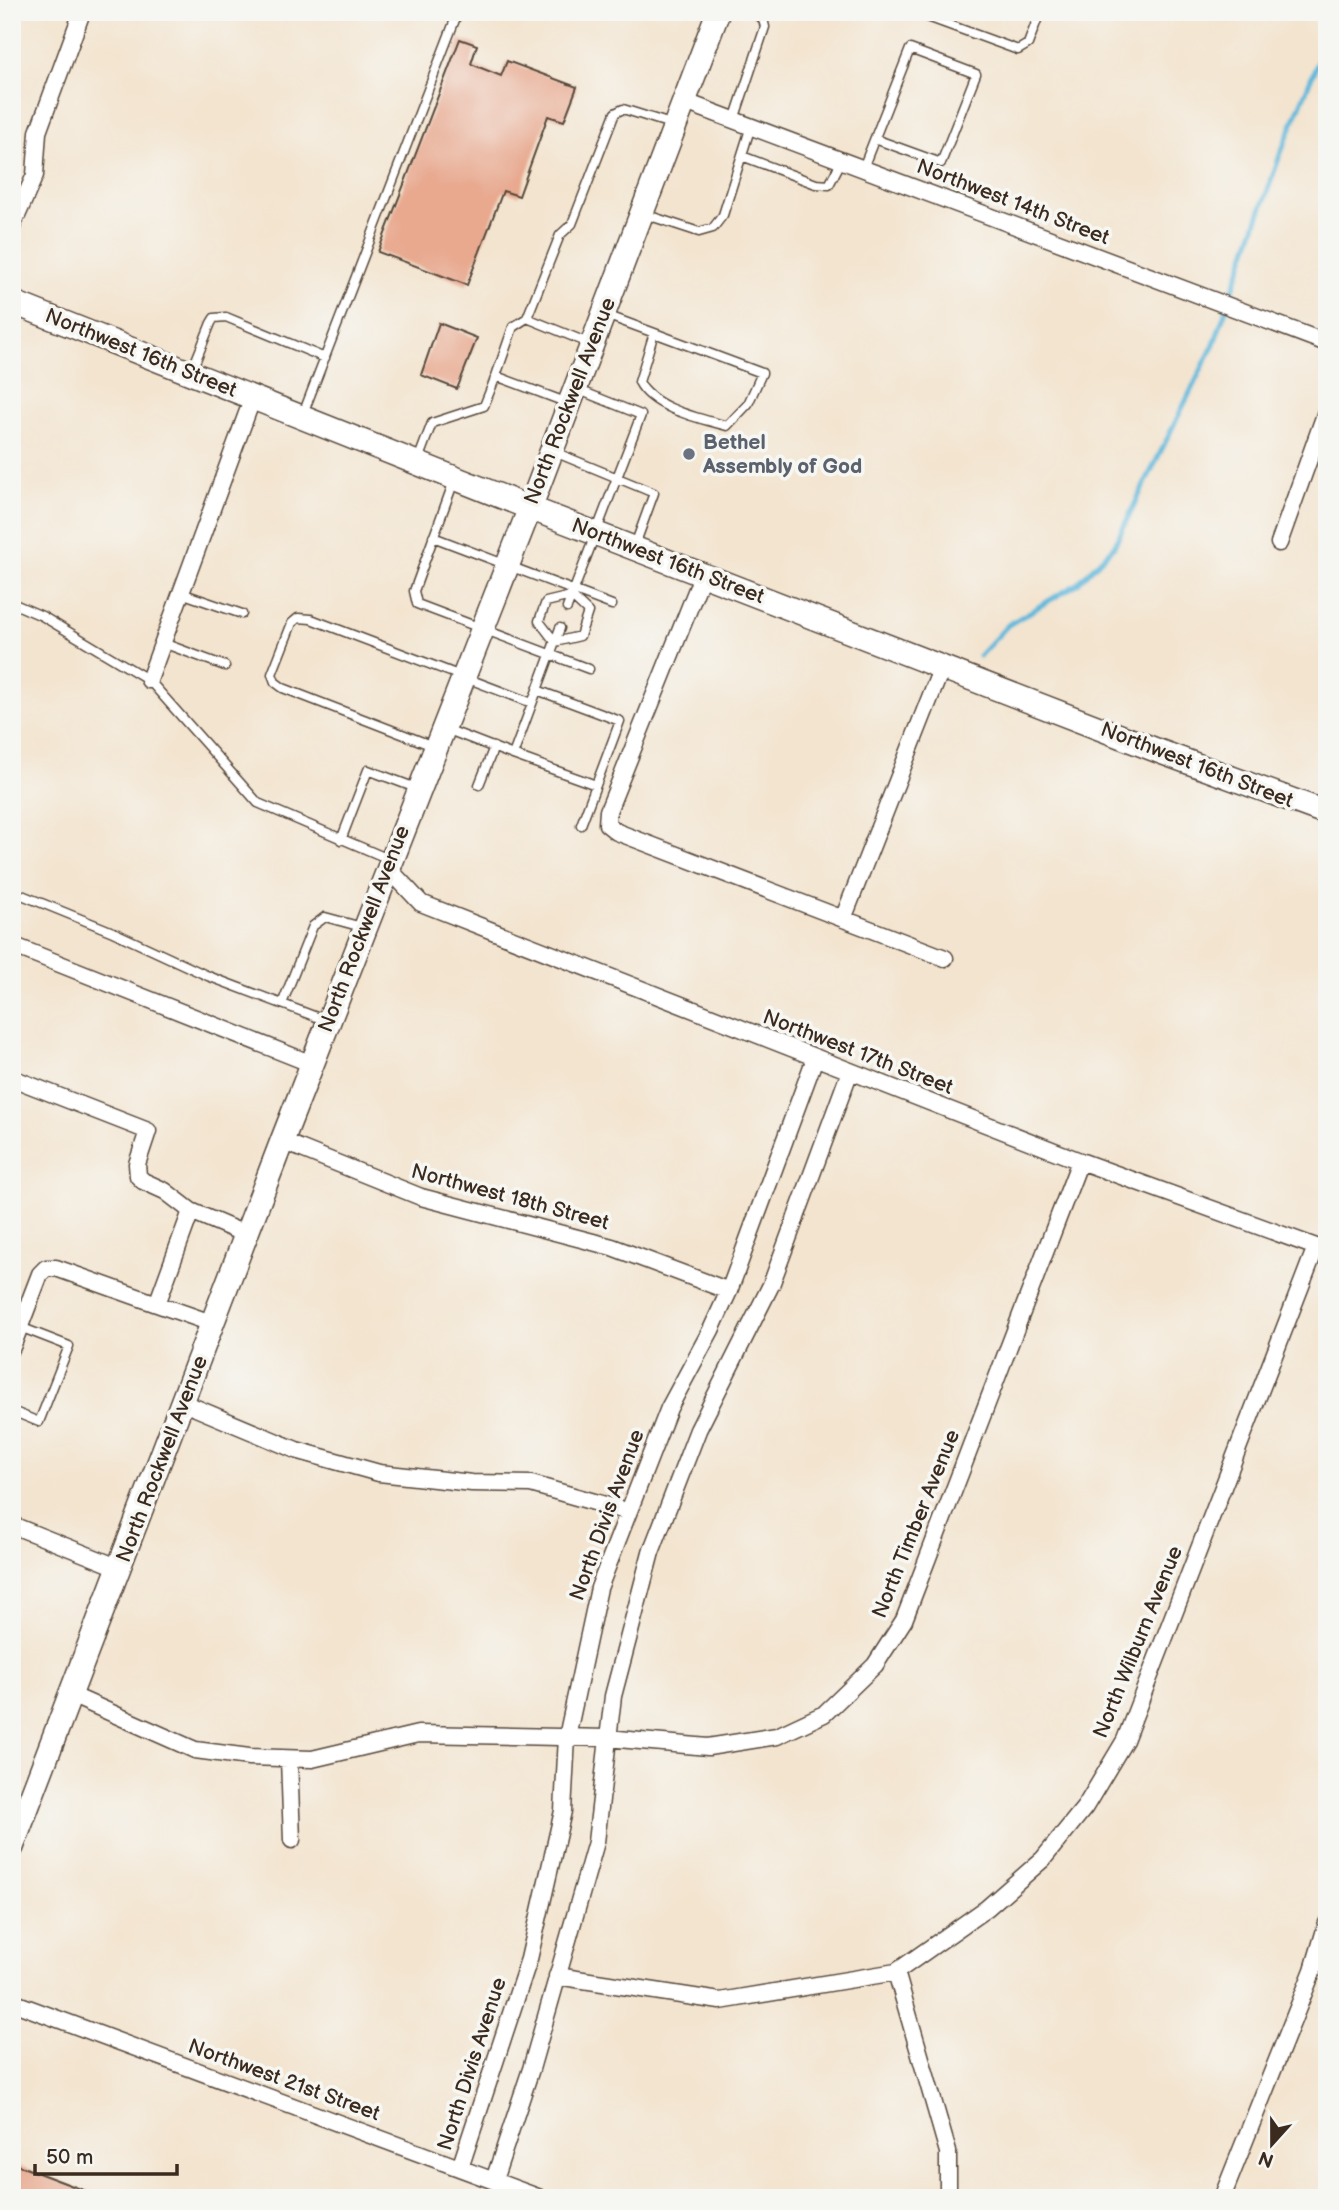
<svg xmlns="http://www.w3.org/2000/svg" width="1339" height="2210" viewBox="0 0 1339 2210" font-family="'Balsamiq Sans',sans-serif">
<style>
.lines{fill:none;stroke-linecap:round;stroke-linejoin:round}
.stream{stroke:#5eb8db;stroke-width:5}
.building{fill:#e8a98f}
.lane-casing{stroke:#574639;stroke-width:11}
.street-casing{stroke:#574639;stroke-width:19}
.secondary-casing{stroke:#574639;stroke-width:26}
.lane{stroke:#fff;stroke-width:8}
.street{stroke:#fff;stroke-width:16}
.secondary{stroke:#fff;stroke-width:23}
.worship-dot{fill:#6b7280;stroke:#f6f6f2;stroke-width:2.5}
.labels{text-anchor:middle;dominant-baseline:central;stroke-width:7;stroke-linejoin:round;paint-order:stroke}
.street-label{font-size:21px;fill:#3b2a1e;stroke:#f6f6f2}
.worship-label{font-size:21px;font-weight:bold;fill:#5b616d;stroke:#f6f6f2;text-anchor:start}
</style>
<rect width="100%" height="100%" fill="#f6f6f2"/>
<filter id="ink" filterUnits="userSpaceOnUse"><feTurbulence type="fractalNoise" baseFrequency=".0143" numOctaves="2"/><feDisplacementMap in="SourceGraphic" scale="14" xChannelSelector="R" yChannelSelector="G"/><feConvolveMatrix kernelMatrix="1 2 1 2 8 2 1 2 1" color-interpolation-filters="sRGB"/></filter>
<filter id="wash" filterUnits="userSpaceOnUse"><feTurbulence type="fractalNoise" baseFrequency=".00686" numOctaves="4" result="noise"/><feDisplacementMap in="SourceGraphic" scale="28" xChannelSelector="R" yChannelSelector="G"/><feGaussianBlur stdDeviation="1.57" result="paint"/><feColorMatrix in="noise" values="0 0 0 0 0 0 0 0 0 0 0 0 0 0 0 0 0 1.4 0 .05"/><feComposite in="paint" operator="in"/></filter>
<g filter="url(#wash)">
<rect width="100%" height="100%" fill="#f3e4cf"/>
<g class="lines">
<!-- stream -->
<path class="stream" d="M979,656L1008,625L1077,584L1114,546L1214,344L1280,155L1327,39"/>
</g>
<g id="blocks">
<!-- building -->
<path class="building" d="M460,39L477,45L471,64L501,76L507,61L577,87L564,121L548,116L519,196L503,191L467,285L378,252Z
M439,323L477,338L457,389L421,375Z
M12,2163L99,2196V2198H12Z"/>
</g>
</g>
<g filter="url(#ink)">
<use href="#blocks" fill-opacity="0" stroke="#574639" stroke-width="2"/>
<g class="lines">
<!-- lane casing -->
<g class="lane-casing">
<path id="lane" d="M914,12L1018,50L1028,44L1040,12
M734,120L765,27L763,19L751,12
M742,156L816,184L829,185L842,160
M863,168L910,49L976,74L941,163L875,139
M644,214L699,232L713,228L723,215L751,126
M606,315L762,373L748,404L727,426C699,418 653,409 639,382L654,333
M527,318L560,235L572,224L615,113L623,109L674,125
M12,332L21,309
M192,370L211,323L214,318L226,317L325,358
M496,376L513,327L527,318L591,344
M303,414L458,12
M552,451L654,493L635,545
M418,460L432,423L484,406L496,376L568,403
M454,481L414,591L417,604L589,669
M433,537L612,605
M181,593L242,614
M12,603L42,616L149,680L258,803L391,860
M567,608L641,415L579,390
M555,642L580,636L588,612L571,596
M555,642L539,621L546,602L571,596
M163,643L225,666
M537,690L620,721L581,825
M446,729L513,755L560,628
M433,746L283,688L275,682L272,674L292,623L298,618L311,619L532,703
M513,755L596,785
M479,785L494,747
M341,840L368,770L416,788
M12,891L113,932L208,976L327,1021
M282,1004L313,926L325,917L362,927
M12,1411L39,1422L69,1346L20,1327"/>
</g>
<!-- street casing -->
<g class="street-casing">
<path id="street" d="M683,101L1327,343
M12,227L35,175L38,132L82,12
M1279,543L1327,409
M703,574L608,811L607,824L617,832L945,958
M149,680L253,397
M388,868L421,903L1080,1161L1327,1251
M843,919L942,667
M12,945L312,1064
M12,1078L148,1131L137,1164L138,1176L143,1181L165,1191L191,1211L247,1235
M282,1141L421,1197L612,1247L729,1291
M191,1211L157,1304L214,1324
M12,1347L40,1274L46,1268H56L157,1304
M184,1403L296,1450L379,1473L472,1483L531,1484L626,1511
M12,1525L120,1568
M71,1695L195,1750L249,1757L312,1759L418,1734L607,1738L708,1747L777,1736L824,1714L875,1665L904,1620L1080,1161
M289,1759L292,1840
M896,1972L948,2152V2198
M557,1976L720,2001L896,1972L987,1908L1043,1859L1085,1807L1125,1740L1316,1247
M12,2002L540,2198
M460,2168L529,1959L563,1811L567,1737L599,1588L669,1408L711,1330L729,1291L815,1058
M494,2180L531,2069L596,1842L613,1696L651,1552L698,1430L771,1285L850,1071
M1222,2198L1313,1970L1327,1923"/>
</g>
<!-- secondary casing -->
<g class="secondary-casing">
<path id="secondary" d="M12,302L530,508L1161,752L1327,813
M12,1847L282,1141L530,508L718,12"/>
</g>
<!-- lane -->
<use href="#lane" class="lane"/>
<!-- street -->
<use href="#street" class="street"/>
<!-- secondary -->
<use href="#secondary" class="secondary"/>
</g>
</g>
<!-- markers -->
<circle class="worship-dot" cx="689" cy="454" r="7"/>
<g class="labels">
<!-- street labels -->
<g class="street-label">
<text transform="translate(1013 202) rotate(21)">Northwest 14th Street</text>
<text transform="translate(141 353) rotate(22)">Northwest 16th Street</text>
<text transform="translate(570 401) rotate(-69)">North Rockwell Avenue</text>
<text transform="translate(668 561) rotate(21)">Northwest 16th Street</text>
<text transform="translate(1197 765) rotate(21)">Northwest 16th Street</text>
<text transform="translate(364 929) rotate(-69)">North Rockwell Avenue</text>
<text transform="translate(858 1052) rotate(21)">Northwest 17th Street</text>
<text transform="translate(510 1197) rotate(15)">Northwest 18th Street</text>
<text transform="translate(162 1459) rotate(-69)">North Rockwell Avenue</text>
<text transform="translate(607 1515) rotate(-70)">North Divis Avenue</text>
<text transform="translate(916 1524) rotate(-68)">North Timber Avenue</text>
<text transform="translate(1138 1642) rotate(-68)">North Wilburn Avenue</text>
<text transform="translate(472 2064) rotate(-72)">North Divis Avenue</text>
<text transform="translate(284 2080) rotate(20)">Northwest 21st Street</text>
</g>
<!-- worship labels -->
<g class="worship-label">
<text x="703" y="442">Bethel<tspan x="703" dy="24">Assembly of God</tspan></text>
</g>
</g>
<!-- margin -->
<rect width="1339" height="2210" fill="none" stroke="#f6f6f2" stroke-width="42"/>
<!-- north arrow -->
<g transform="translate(1272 2144) rotate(201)" stroke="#f6f6f2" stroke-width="5" paint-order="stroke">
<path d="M0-5L12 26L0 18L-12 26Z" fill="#3b2a1e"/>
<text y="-10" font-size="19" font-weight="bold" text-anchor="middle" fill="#3b2a1e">N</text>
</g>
<!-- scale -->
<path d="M35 2164v10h142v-10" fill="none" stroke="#3b2a1e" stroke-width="3.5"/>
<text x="46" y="2164" font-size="21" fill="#3b2a1e" stroke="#f6f6f2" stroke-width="5" paint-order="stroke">50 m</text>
</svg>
